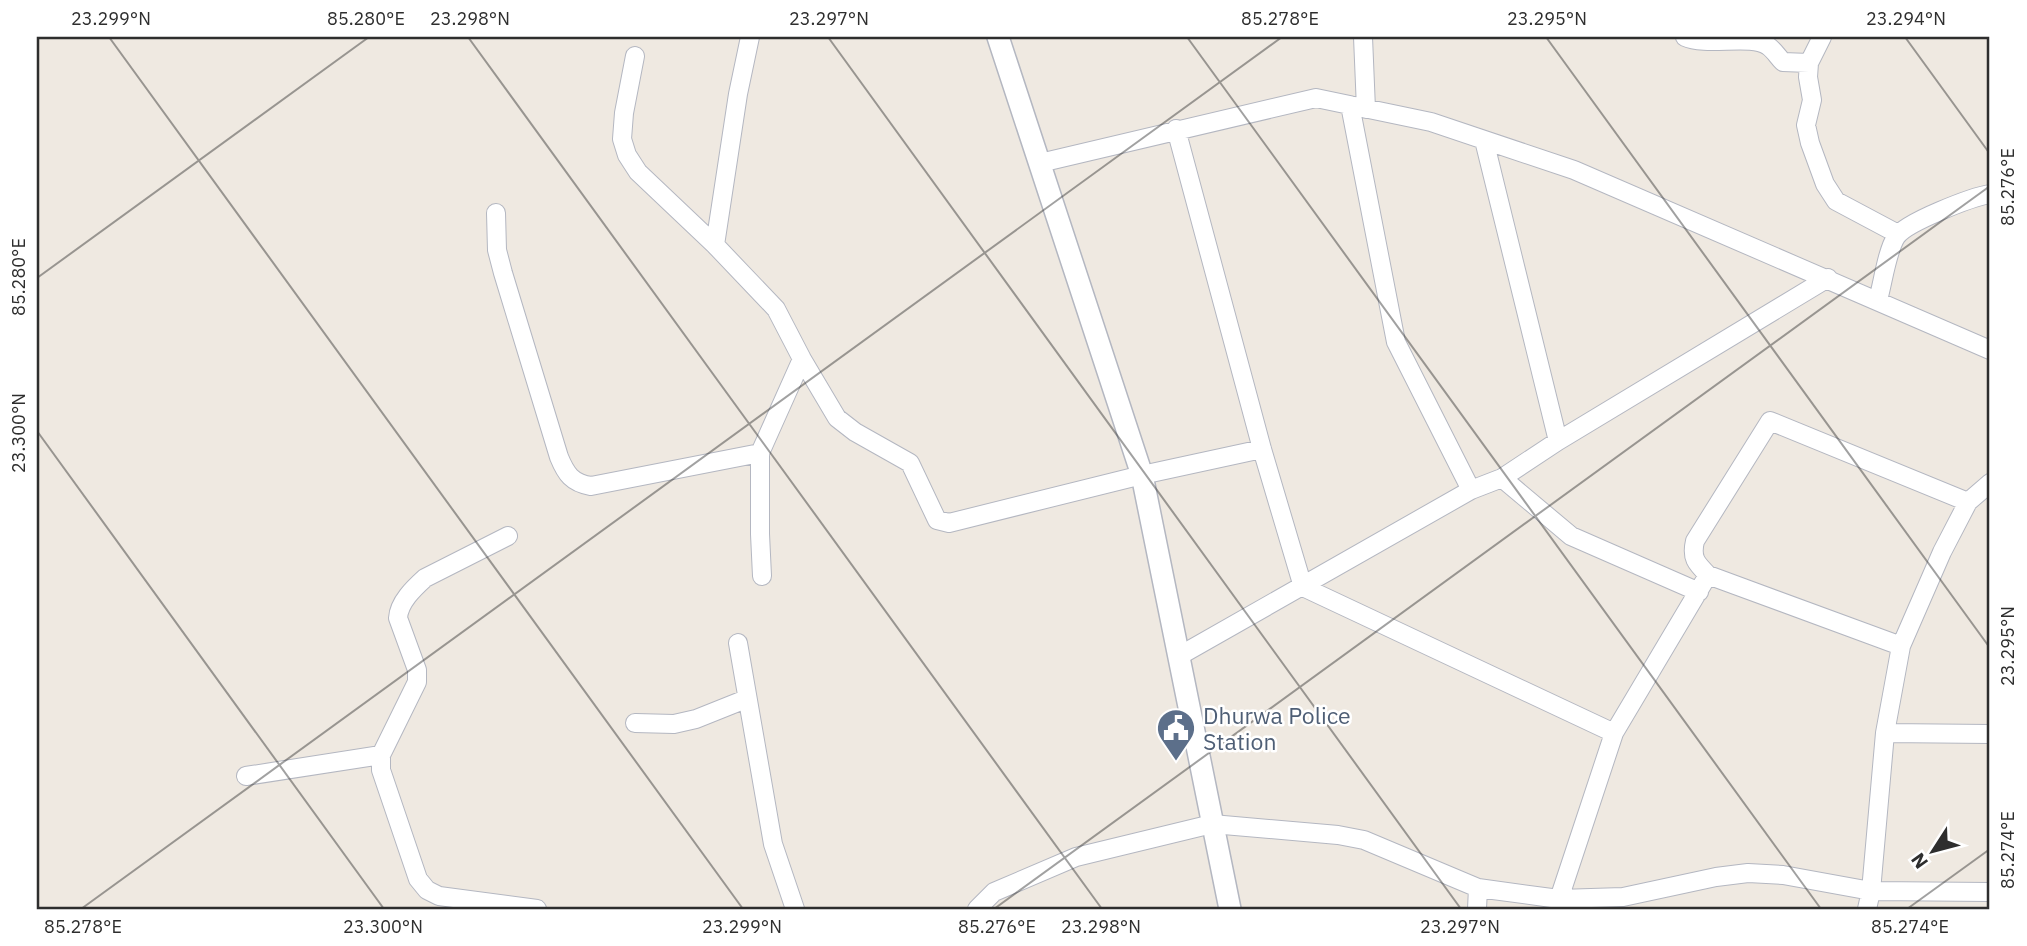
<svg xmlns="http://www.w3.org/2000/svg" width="2027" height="946" viewBox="0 0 2027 946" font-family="'IBM Plex Sans',sans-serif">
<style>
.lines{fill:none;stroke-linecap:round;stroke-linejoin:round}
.minor-casing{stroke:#b4b7c1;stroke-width:20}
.tertiary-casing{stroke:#b4b7c1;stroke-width:24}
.minor{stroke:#fff;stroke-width:18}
.tertiary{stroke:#fff;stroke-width:21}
.ticks{fill:none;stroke:#2e2e2e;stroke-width:2;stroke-opacity:0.45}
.labels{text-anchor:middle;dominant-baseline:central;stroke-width:5;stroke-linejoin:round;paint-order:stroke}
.service-label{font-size:23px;fill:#4e5e75;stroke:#fff;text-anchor:start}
.neatline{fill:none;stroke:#2e2e2e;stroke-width:2.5}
.ticks-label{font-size:18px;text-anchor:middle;fill:#2e2e2e}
</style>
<rect width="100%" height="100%" fill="#efe9e1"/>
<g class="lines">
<!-- minor casing -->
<g class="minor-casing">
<path id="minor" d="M1363,37L1366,109
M1685,37C1707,47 1751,34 1768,46C1774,50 1778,57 1783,62L1809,63
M1822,37L1809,63L1808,77L1812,100L1806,125L1810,143L1825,184L1836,201L1898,234
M635,56L624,113L622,139L627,155L638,172L715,245L776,309L802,359L837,418L855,432L910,463L937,520L949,523L1142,475L1262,449
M1350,105L1396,342L1471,490
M1176,129L1262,449L1303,587L1614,733
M1484,140L1558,441
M1040,163L1316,98L1431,122L1574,170L1990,350
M496,213L497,250L503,273L559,457C566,474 572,483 591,486L760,453
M715,245L738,94L750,37
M1878,300C1883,282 1887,251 1896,237C1906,222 1972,197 1990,194
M1502,478L1571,536L1699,592
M508,536L425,578C414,588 399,602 398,618L417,670V682L381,755V770L418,879L427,890L439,896L537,909
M1708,575C1696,563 1691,558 1695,541L1770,421L1968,502
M762,576L760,534V453L802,359
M738,643L773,844L795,909
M1179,656L1471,490L1502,478L1558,441L1828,278
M635,723L674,724L696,719L746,699
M1885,733L1990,734
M246,776L381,755
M977,909L994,892L1076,857L1212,824L1338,835L1364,840L1478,888L1559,899L1623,897L1716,877L1748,873L1783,875L1871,891L1990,892
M1477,909L1478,888
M1559,909V899L1614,733L1708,575L1901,646
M1867,909L1871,891L1885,733L1901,646L1942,552L1968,502L1990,483"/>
</g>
<!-- tertiary casing -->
<g class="tertiary-casing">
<path id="tertiary" d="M998,37L1142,475L1230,909"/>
</g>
<!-- minor -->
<use href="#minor" class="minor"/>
<!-- tertiary -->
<use href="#tertiary" class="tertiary"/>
</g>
<!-- ticks -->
<path class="ticks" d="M109,37L743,909M468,37L1102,909M828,37L1461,909M1187,37L1821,909M1546,37L1990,648M1905,37L1990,154M37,278L369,37M37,431L384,909M81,909L1282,37M994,909L1990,186M1907,909L1990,849"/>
<!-- icons -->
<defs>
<g id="civic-pin" transform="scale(2.0125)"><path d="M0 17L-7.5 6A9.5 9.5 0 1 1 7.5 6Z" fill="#5c6f8a" stroke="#fff"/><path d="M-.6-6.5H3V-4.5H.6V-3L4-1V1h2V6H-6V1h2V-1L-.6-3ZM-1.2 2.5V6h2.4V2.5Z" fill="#fff"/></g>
</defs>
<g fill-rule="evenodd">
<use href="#civic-pin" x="1176" y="728"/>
</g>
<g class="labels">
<!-- service labels -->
<g class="service-label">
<text x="1203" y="715">Dhurwa Police<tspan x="1203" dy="26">Station</tspan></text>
</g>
</g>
<!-- border -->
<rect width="2027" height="946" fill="none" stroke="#ffffff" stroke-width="77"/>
<!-- north arrow -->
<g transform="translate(1933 851) rotate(234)" stroke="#ffffff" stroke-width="5" paint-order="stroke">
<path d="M0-5L12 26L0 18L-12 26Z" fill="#2e2e2e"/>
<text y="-10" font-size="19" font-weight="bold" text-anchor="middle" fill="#2e2e2e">N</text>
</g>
<rect x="38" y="38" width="1950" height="870" class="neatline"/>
<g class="ticks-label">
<text x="111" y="25">23.299°N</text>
<text x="366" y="25">85.280°E</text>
<text x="470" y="25">23.298°N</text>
<text x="829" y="25">23.297°N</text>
<text x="1280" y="25">85.278°E</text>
<text x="1547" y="25">23.295°N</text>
<text x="1906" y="25">23.294°N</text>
<text transform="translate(2008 187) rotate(-90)" y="6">85.276°E</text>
<text transform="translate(19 277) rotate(-90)" y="6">85.280°E</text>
<text transform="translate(19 433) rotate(-90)" y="6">23.300°N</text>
<text transform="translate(2008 646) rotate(-90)" y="6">23.295°N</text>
<text transform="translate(2008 850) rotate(-90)" y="6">85.274°E</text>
<text x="83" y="933">85.278°E</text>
<text x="383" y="933">23.300°N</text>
<text x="742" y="933">23.299°N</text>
<text x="997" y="933">85.276°E</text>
<text x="1101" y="933">23.298°N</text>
<text x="1460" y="933">23.297°N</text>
<text x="1910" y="933">85.274°E</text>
</g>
</svg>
